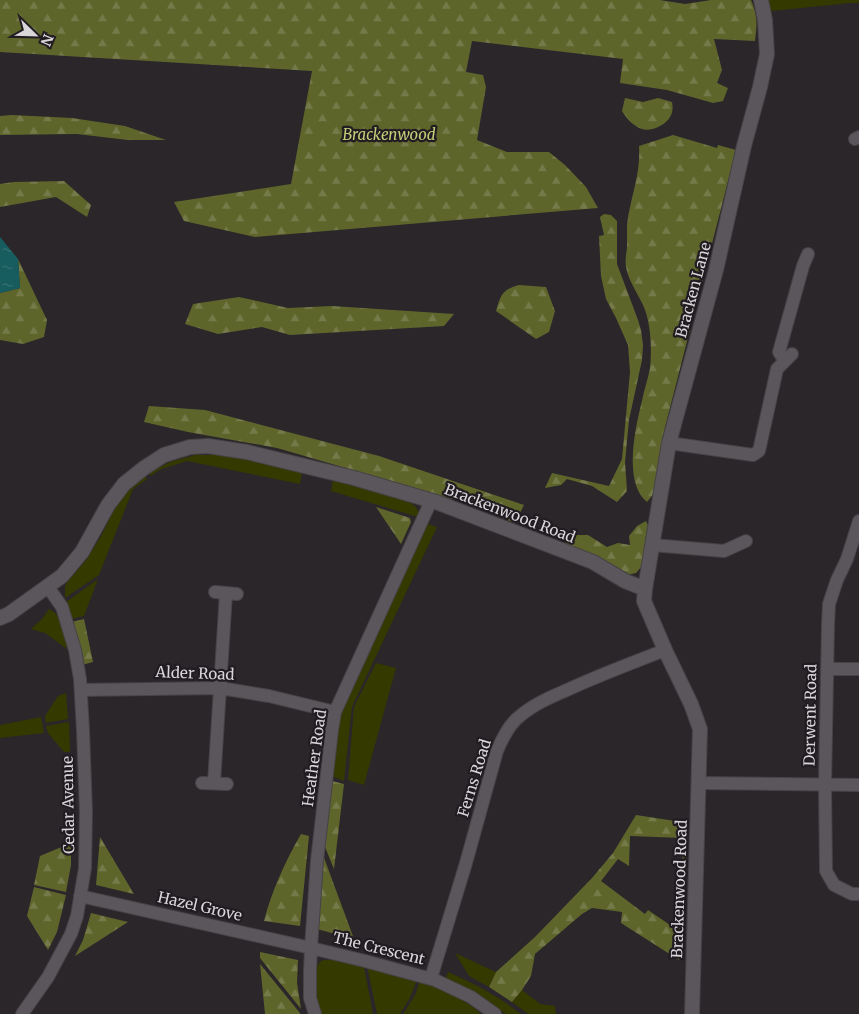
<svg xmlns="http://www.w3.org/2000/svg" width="859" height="1014" viewBox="0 0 859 1014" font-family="Merriweather,serif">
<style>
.grass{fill:#343900}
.forest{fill:url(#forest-firs)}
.water{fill:url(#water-ripples)}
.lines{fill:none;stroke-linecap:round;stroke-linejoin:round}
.minor-casing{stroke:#464346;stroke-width:14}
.tertiary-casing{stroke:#464346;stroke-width:16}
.minor{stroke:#5a565b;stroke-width:12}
.tertiary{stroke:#5a565b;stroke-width:14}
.labels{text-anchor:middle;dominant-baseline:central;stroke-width:4.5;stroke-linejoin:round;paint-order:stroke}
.park-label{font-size:15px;font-style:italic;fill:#c4cf78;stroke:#201c21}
.street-label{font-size:15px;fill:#d9d6d9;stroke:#201c21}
</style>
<defs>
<pattern id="forest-firs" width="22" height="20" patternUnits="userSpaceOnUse" patternTransform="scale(1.25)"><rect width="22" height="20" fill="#5e652b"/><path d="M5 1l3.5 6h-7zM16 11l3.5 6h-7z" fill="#747a49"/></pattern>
<pattern id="water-ripples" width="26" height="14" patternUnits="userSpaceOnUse" patternTransform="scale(1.25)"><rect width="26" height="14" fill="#175c5e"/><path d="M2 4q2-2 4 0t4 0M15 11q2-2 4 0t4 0" fill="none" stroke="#387374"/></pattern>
</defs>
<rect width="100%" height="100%" fill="#2a262a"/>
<!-- grass -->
<path class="grass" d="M768,0H859V3H850L772,11L768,9Z
M195,455H227L302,473L300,484L187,461L159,470L151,476L149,473L170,462Z
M145,476L147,479L133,489L99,575L65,598V586L68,581L87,559L101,536L116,506L121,497Z
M333,479L405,500C412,504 421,508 418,517L331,491Z
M428,524L437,527L352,707L344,781L332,776L338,718Z
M98,579L84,616L71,619L66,602Z
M49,609C63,615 64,636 67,649L45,633L31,629L42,619Z
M376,663L396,668L364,785L348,780L354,707Z
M66,693L68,719L46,723L45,716L58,696Z
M41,717L44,733L0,738V725Z
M69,722L70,752H64L48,733L46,726Z
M455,953L496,972L489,987L469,976Z
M324,960H333L364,967L373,1014H319C316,1003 311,975 318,965C319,962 321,961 324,960Z
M367,966L417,980L410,998L400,1014H377Z
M448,972C475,984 498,996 521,1014H506L479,996L453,984L446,978Z
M420,981C439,990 467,999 481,1014H403L415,995Z
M522,990L540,1004L555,1006L556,1014H528L512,1002Z"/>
<!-- forest -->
<path class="forest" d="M0,0H660L685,4L711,0H751C758,17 757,24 755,41L714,39L722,70L717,83L728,88L723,101L713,103L667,90L620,83L623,59L472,41L466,72L483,75L486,87L477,140L507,152H549L565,165L586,187L598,208L255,237L184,221L174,202L291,184L312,71L0,52Z
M625,98L643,102L658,98L672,102C673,107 673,112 670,117C666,125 651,132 642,129C633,126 627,119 622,111Z
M12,115L72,118L125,126L166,140H128L77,134L0,135V116Z
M673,135L717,148L718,145L736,150L663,435L655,492L647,502C623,483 635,428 642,401C644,390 648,379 650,368C652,349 651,322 643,305C637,292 628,280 626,267C625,261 626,254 627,248C627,240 627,232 627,225C630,198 641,175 639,146Z
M64,181L91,205L87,217L56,197L0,207V184L14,182Z
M604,214L611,215L617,221V264L638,320L641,330L643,345L642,360L629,420L625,462L627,491L617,502L592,486L567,479L561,485L545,488L552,473L609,486L622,459L630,372L628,345L616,318L606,299L601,276L599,236L604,235L600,217Z
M18,259L47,320L44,337L23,344L0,340V293L20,288Z
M519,285L546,287L555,311L549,332L536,339L496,311C501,294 502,290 519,285Z
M239,297L288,308L332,306L454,314L444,326L290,335L262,327L218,334L185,324L193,304Z
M149,406L205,410L379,456L524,505L515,523L456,500L277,448L188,432L144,422Z
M376,507L410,518L411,522L401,544Z
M646,521L649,528L642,566L636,573L627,575L564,545L568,535H588L607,547L618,543L630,545L629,536L637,526Z
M84,619L93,662L82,665L72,622Z
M332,781L344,784L334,869L325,847Z
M636,815L688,823L686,874H682L683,838L630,836L629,866L618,859L601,881L645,914L648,910L670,925L676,915L684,923L679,960L621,923L622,912L592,908L582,914L535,954L531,976L522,990L512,1002L489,987L496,972L535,937L592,878L613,853Z
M301,834L309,836L300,926L264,921C272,890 285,862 301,834Z
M100,837L134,894L96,885Z
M71,843V865L66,892L34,885L40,856Z
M323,855L354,939L317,929Z
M34,887L66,895L57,932L48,950L27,916Z
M91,913L128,922L75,956L83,940Z
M260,952L298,960L297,983L301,1009L260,958Z
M260,964L300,1013V1014H265Z"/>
<!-- water -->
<path class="water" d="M0,237L18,259L20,288L0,293Z"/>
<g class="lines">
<!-- minor casing -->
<g class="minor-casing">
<path id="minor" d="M855,139L859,137
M785,361L779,352L803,266L808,254
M669,443L753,455L759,451L777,369L792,354
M859,521L847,559L837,580L829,604L828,625L825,785L826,871L834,885L852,894H859
M652,545L724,551L746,541
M215,592L237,594
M827,669H859
M81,690L220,688L269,696L335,712
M202,783L227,784
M214,783L226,593
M699,783L859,785
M80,896L311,948L317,861L332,730L335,712L431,501
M431,978L466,863L497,751C502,739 509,724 520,716C534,704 551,697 567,690C599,675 632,663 665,650
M22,1014L48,977L71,934L77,916L85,868L86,812L83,730L80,679L75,650L62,607L48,587
M315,1014L310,998V971L311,948L365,961L435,980L471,997L495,1014"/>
</g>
<!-- tertiary casing -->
<g class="tertiary-casing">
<path id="tertiary" d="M645,589L669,443L716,270L744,146L760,87L767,54L765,20L761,0
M0,618L9,614L62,576L82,552L108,505L124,484L144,468L164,455L190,447L208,446L247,452L354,478L436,502L593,562L625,581L645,589L644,601L665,650L691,704L700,729L692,1014"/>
</g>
<!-- minor -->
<use href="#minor" class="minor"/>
<!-- tertiary -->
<use href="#tertiary" class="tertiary"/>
</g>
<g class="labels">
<!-- park labels -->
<g class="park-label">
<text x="389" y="134">Brackenwood</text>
</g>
<!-- street labels -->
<g class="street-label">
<text transform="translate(693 290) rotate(-75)">Bracken Lane</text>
<text transform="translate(510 513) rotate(21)">Brackenwood Road</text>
<text transform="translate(195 673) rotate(2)">Alder Road</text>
<text transform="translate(810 715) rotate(-89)">Derwent Road</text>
<text transform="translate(314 758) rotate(-82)">Heather Road</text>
<text transform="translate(474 778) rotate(-73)">Ferns Road</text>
<text transform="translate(68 805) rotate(-91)">Cedar Avenue</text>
<text transform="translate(679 889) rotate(-88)">Brackenwood Road</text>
<text transform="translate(200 906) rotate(13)">Hazel Grove</text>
<text transform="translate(379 948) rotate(14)">The Crescent</text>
</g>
</g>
<!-- north arrow -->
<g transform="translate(35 35) rotate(113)" stroke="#201c21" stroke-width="4" paint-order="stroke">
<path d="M0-4L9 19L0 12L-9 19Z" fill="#d9d6d9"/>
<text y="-8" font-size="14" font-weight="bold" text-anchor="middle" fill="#d9d6d9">N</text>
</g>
</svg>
